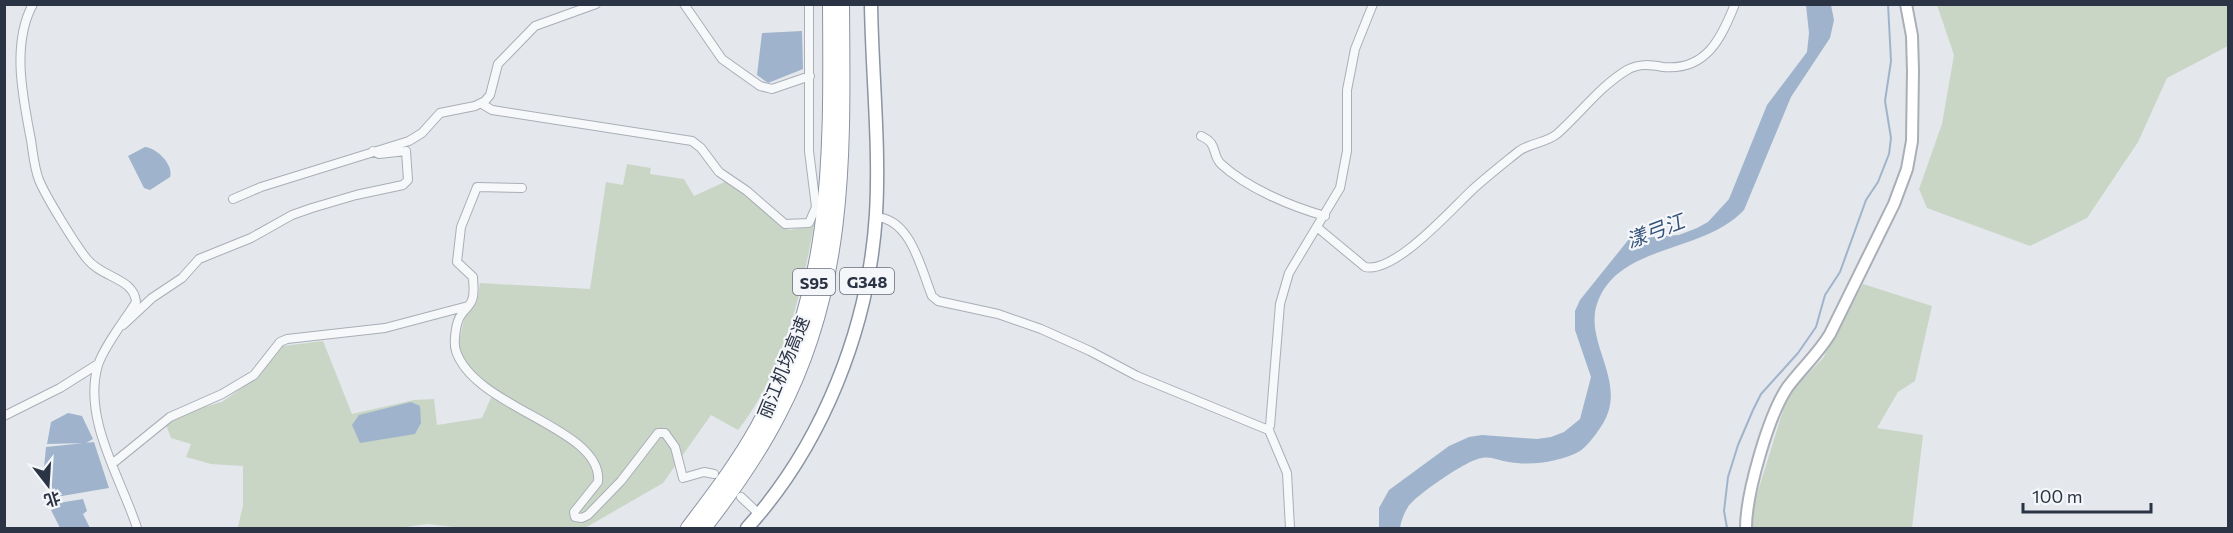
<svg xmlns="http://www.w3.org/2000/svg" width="2233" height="533" viewBox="0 0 2233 533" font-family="Commissioner,'Noto Sans SC',sans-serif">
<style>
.green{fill:#c9d6c5}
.water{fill:#9fb4cc}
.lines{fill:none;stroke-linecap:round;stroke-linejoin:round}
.stream{stroke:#9fb4cc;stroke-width:2}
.minor-casing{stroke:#a9aeb7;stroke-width:10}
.secondary-casing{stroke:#a9aeb7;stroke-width:14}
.trunk-casing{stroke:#8b94a3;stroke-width:15}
.motorway-casing{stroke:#8b94a3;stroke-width:16}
.minor{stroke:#f7f8fa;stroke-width:8}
.secondary{stroke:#fff;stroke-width:10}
.trunk{stroke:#fff;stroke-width:12}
.motorway{stroke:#fff;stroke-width:14}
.labels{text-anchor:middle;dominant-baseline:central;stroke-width:4.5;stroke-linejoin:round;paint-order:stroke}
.shield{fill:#f4f6f9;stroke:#676e7b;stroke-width:1.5}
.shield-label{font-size:16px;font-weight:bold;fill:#2b3445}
.street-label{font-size:18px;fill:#2b3445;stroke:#f4f6f9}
.water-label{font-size:20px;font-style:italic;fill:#34527a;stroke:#f4f6f9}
</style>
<rect width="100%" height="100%" fill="#e4e7ec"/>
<!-- green -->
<path class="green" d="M1937,5H2228V46L2167,78L2138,142L2087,218L2030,246L1927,208L1919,189L1942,124L1954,55Z
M627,164L651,168L650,174L684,179L694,196L729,180L780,226L790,230L814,225C801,295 783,373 738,430L711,415L663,483L585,528H463L427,524L399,528L238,527L243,505V466L211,464L186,457L191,444L171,438L166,425L189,411L222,402L259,376L283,346L323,341L352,414L414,400L434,399L437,425L482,418L494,391L477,378L460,354L458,345L466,312L477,302L480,283L590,289L606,182L623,185Z
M1863,284L1932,306L1915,381L1898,392L1877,428L1923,435L1912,528H1752L1754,504L1785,404L1793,390L1823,358Z"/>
<!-- water -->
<path class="water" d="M1806,5H1831L1834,20L1830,38L1791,97L1744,210C1704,253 1620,244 1598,301C1581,344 1634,385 1598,431C1593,438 1587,446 1580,451C1560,462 1531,466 1509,462C1500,461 1491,456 1482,458C1468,459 1416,495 1408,507C1404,513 1401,522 1400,528H1379V508L1389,490L1449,446L1469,437L1482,435L1537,439L1551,437L1564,432L1580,419L1591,377L1575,330V311L1580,300L1629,239L1679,235L1697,228L1708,222L1729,199L1767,105L1807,52L1809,33Z
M802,31L803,69L768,83L757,75L762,33Z
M145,147C157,148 174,165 170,177L150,190L144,188L128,156Z
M411,402L420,406L421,423L415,434L360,443L352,425L359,415Z
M68,413L82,416L93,439L86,443L47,444L51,422Z
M94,442L109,488L56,497L44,468L46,447Z
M83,499L87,511L83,514L90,528H60L50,508L52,504Z"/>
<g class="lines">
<!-- stream -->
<path class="stream" d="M1727,528L1724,511L1728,477L1738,445L1753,410L1761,394L1798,353L1816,327L1825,295L1840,272L1866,200L1878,182L1889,154L1891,138L1885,101L1891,61L1888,4"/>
<!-- minor casing -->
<g class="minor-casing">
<path id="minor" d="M33,4C11,44 23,98 31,140C33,153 34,167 39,180C46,197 75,244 87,259C102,278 134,278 136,302C125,320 104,346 98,365C82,419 122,480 137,528
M684,4L722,59L760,86L772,89L810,76
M482,104L492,110L692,141L701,148L719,172L747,191L785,224L809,223L816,207L809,151V4
M1201,136C1219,144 1211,154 1221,164C1247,188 1292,207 1325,216
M522,188L477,187L461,227L457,262L473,277C473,284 475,293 472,300C470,306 464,310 461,315C456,322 453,342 456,351C475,409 604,428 598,482L574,512L575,517L582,518L588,515L621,481L658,433H665L675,447L683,478L704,472L714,474
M233,199L261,187L409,141L422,133L440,113L475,106L485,101L490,95L498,64L535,26L596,4
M876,217C911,219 921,269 932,296L938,301L998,314L1041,329L1090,351L1137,376L1266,429L1270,426L1280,304L1289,273L1340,188L1347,151V90L1355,49L1373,4
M1318,228L1365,267C1394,274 1450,211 1470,192C1485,178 1503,164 1519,151C1530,143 1546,143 1557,134C1581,113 1599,87 1627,70C1639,63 1651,65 1663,67C1706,71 1721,39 1735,4
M123,325L152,298L182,278L199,259L251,238L292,215L312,208L356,195L403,185L408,180L406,151L379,154L373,151
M4,416L60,388L98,364
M1268,428L1287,473L1290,528
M112,464L170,417L222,394L254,375L280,342L287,339L385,328L468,306
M741,497L759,514"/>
</g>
<!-- secondary casing -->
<g class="secondary-casing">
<path id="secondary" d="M1746,528C1746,494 1768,417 1787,388C1801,369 1818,354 1830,334L1894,204L1907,169L1912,141L1913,71L1912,36L1906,4"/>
</g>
<!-- trunk casing -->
<g class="trunk-casing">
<path id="trunk" d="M747,528C823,444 869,327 876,214C880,145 872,74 871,4"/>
</g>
<!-- motorway casing -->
<g class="motorway-casing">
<path id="motorway" d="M688,528C712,496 737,464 757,428C834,287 831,159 830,4
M704,528C732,492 758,455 779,414C848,283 843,148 842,4"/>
</g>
<!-- minor -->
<use href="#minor" class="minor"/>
<!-- secondary -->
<use href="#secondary" class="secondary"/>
<!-- trunk -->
<use href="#trunk" class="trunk"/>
<!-- motorway -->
<use href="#motorway" class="motorway"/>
</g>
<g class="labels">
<!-- shield labels -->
<g class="shield">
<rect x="840" y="268" width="54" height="26" rx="4.5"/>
<rect x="793" y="269" width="42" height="26" rx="4.5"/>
</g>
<g class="shield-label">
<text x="867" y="281">G348</text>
<text x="814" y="282">S95</text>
</g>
<!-- street labels -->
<g class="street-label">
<text transform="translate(783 367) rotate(-68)">丽江机场高速</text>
</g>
<!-- water labels -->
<g class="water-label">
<text transform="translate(1655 230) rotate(-21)">漾弓江</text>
</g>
</g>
<!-- border -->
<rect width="2233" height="533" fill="none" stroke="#2b3445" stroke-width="12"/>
<!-- north arrow -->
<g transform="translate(48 485) rotate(163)" stroke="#f4f6f9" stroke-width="4.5" paint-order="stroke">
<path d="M0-4.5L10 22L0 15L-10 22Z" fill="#2b3445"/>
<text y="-9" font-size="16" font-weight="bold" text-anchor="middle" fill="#2b3445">北</text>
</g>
<!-- scale -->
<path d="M2023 503v9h128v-9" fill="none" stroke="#2b3445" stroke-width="3"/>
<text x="2032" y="503" font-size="18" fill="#2b3445" stroke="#f4f6f9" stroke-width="4.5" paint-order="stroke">100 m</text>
</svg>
